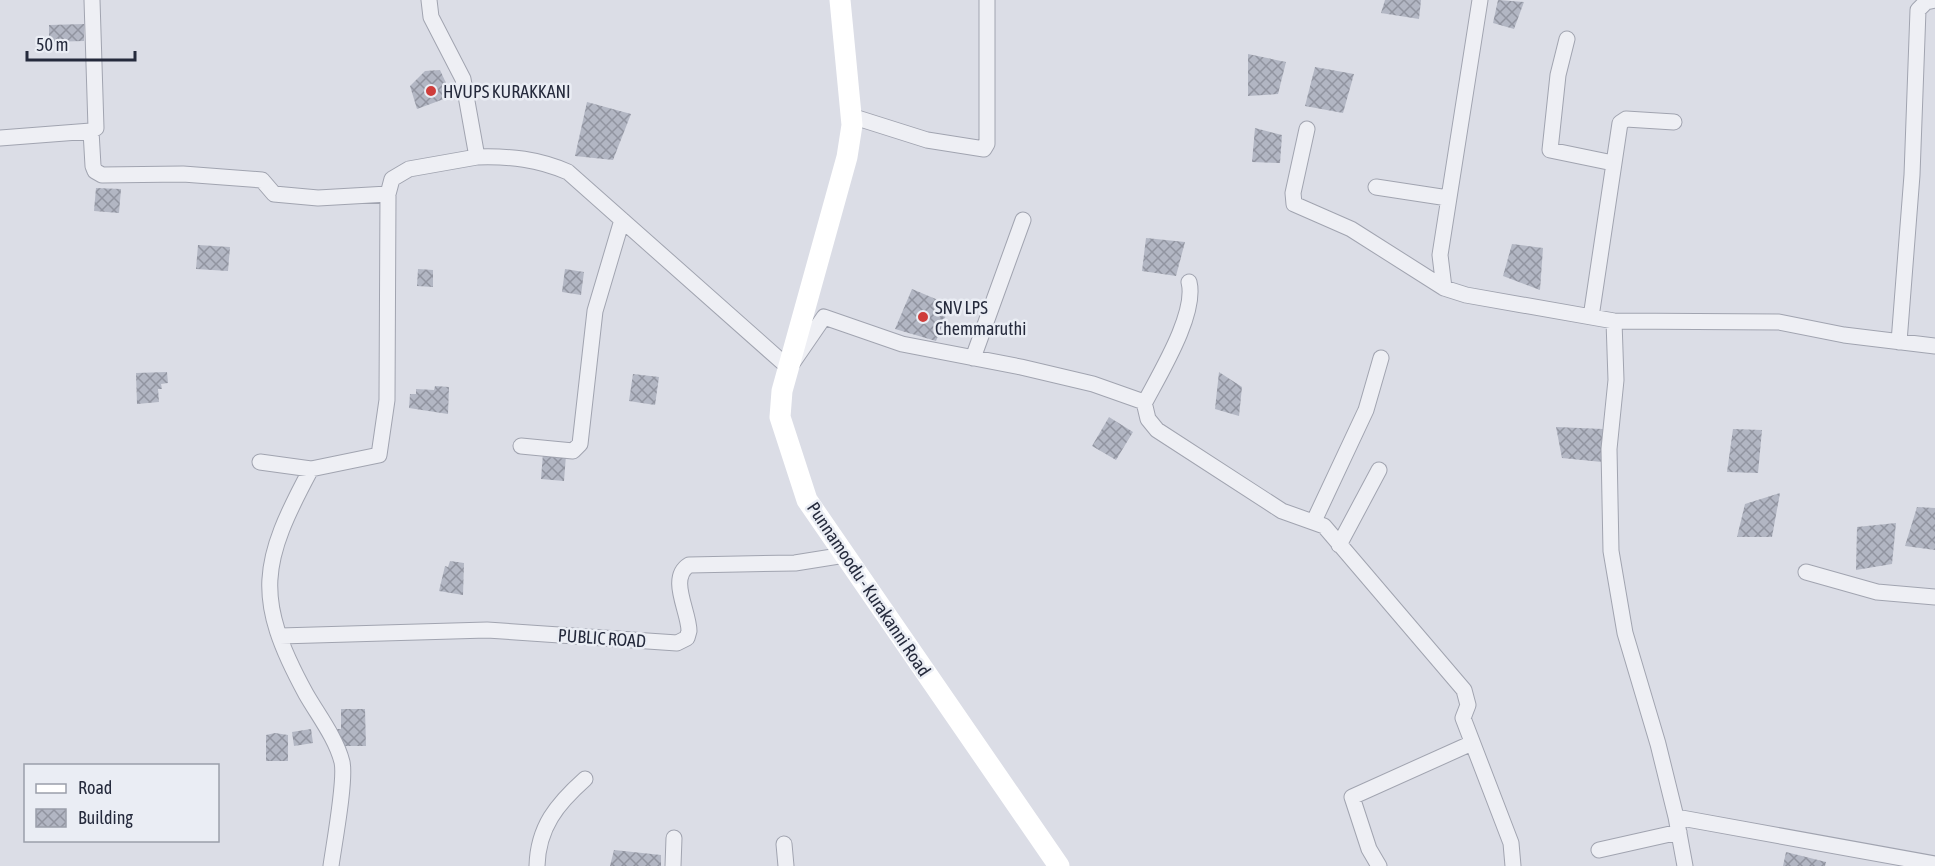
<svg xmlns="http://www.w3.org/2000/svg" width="1935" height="866" viewBox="0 0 1935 866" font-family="'Asap Condensed',sans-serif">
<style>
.building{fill:url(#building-cross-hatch)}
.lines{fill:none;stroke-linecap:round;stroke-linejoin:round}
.minor-casing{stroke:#a1a4b0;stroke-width:17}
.minor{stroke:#eeeff4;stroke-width:15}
.secondary{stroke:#fff;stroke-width:21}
.poi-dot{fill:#cf3d3b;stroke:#eaedf4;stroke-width:2}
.labels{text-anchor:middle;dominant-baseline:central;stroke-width:5;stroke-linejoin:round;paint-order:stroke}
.poi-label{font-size:18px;fill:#252a3c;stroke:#eaedf4;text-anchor:start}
.street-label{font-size:18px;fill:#252a3c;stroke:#eaedf4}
</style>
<defs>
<pattern id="building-cross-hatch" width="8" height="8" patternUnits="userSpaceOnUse" patternTransform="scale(1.5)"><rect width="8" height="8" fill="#b2b6c3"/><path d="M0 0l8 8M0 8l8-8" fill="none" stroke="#9194a0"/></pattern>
</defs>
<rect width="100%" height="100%" fill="#dbdde6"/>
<!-- building -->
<path class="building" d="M1385,0H1421L1419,19L1381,13Z
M1498,0L1524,2L1514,29L1493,23Z
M84,24V41L49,42V25Z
M1248,54L1286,62L1278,94L1248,96Z
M1315,67L1354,74L1343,113L1305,106Z
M440,70L452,96L417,109L410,86L425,71Z
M587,102L631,114L613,160L575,156Z
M1255,128L1282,135L1280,163L1252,162Z
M96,188L121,189L119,213L94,211Z
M1146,238L1185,242L1176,276L1142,271Z
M1512,244L1543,248L1540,290L1503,276Z
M198,245L230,247L228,271L196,269Z
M418,269L433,270V287L417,286Z
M565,269L584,272L581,295L562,292Z
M912,289L950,305L936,341L895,329Z
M167,372L168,383L161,384L162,389H158L159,402L137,404L136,373Z
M1219,372L1242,387L1239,416L1215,409Z
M633,374L659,377L655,405L629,401Z
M435,386L449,387L448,414L409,408L410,394H416V389L434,390Z
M1109,417L1133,432L1116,460L1092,446Z
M1556,427L1603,429L1602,462L1562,458Z
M1733,429L1762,430L1758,473L1727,472Z
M543,453L566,455L564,481L541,479Z
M1780,493L1772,537H1737L1745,504Z
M1917,507L1935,508V550L1905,546Z
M1896,523L1892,564L1856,570L1857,527Z
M450,561L464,563L463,595L439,591L445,566L448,567Z
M341,709H365L366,746H341L334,729H341Z
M311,729L313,743L294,746L292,732Z
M275,733L288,735V761H266V735Z
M614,850L661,855V866H610Z
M1786,852L1826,862L1825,866H1783Z"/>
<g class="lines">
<!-- minor casing -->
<g class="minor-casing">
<path id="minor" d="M429,0L431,17L463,79L477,157C511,156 538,159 568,172L789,368L824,317L902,344L1021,367L1093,384L1144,402L1148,419L1157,430L1282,511L1324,526L1464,690L1468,705L1463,718L1511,843L1513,866
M1480,0L1440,255L1444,288L1466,295L1614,321L1779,322L1844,335L1935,346
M1567,39L1558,75L1550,150L1613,163
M851,116L927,140L984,149L987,144V0
M1307,129L1293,193L1294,204L1351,229L1444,288
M91,131L93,166L95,171L102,175L183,174L262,180L274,194L318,198L388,194
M0,138L91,131L96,128L92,0
M1376,187L1448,198
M1591,317L1620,123L1626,119L1674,122
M1614,321L1616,380L1609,449L1611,551L1625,633L1658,744L1676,817L1685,866
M1899,342L1912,175L1918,10L1926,2L1935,0
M973,358L1023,220
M1144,404C1159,375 1197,314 1189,282
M521,446L573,451L580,444L595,311L622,220
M260,462L311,469
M1314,521L1366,410L1381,358
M1339,545L1379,470
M1806,572L1877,592L1935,597
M280,636L487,630L677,643L687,638L689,631C689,611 668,578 689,565L795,563L845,555
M1676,817L1935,864
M784,844L786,866
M1599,850L1679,832
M331,866C334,844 346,780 342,762C336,738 318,715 306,694C253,597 261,562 311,469L379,455L387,400L388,194L392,179L409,169L477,157
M537,866C538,827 557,804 585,779
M673,866L674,838
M1379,866L1369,849L1352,797L1472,743"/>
</g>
<!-- minor -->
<use href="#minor" class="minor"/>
<!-- secondary -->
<path class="secondary" d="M840,0L852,125L847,157L782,391L780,417L807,500L1059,866"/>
</g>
<!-- markers -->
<g class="poi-dot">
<circle cx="431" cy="91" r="6"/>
<circle cx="923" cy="317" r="6"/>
</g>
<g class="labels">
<!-- poi labels -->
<g class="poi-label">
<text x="443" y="91">HVUPS KURAKKANI</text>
<text x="935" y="307">SNV LPS<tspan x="935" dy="21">Chemmaruthi</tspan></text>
</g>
<!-- street labels -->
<g class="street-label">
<text transform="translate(869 589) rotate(56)">Punnamoodu - Kurakanni Road</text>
<text transform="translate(602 638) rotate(4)">PUBLIC ROAD</text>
</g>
</g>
<!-- legend -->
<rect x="24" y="764" width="195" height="78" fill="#eaedf4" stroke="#9b9faa" stroke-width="1.5"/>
<rect x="36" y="784" width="30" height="9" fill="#ffffff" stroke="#9b9faa" stroke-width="1.5"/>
<text x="78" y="794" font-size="18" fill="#252a3c">Road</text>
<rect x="36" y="809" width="30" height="18" fill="url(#building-cross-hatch)" stroke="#9b9faa" stroke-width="1.5"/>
<text x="78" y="824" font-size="18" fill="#252a3c">Building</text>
<!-- scale -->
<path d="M27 51v9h108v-9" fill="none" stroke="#252a3c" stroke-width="3"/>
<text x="36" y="51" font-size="18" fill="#252a3c" stroke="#eaedf4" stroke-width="4.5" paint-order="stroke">50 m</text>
</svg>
